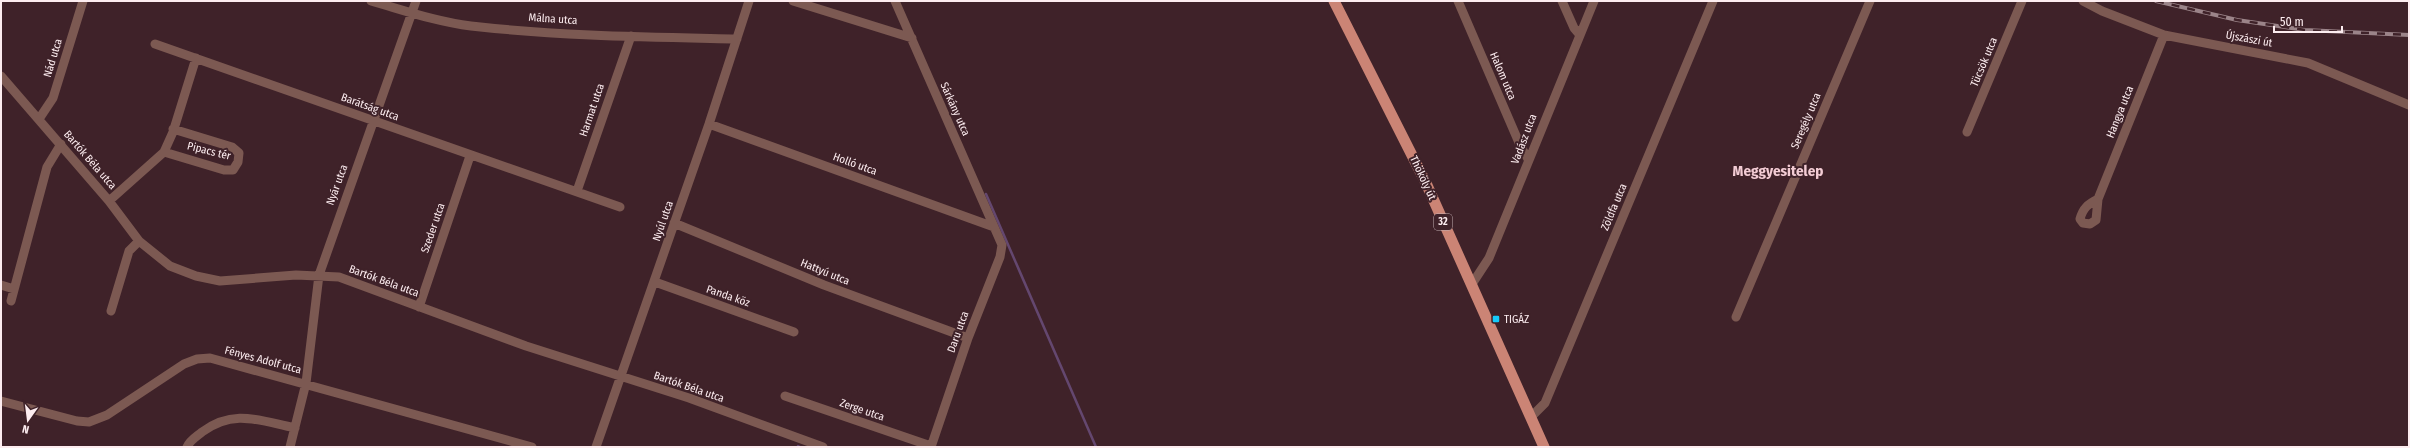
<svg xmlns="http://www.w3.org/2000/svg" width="2410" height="448" viewBox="0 0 2410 448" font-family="'Fira Sans Condensed',sans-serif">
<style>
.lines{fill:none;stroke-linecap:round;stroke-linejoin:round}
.stream{stroke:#64476f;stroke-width:2.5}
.minor{stroke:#7c5952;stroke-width:9}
.primary{stroke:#cb8475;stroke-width:11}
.rail-casing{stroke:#9b8489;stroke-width:4}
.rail{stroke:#3f2229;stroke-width:2.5;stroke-dasharray:8;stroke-linecap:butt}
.poi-dot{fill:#15cafb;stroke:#3f2229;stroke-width:1.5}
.labels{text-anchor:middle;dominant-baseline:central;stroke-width:4;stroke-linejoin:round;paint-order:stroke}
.shield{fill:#3f2229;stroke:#c4b0b4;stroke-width:1}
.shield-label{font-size:10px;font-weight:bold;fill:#fdedf0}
.street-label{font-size:11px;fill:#fdedf0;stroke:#3f2229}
.poi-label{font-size:11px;fill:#fdedf0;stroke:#3f2229;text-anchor:start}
.district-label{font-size:15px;font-weight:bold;fill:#f3ccd4;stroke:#3f2229}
</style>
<rect width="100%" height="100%" fill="#3f2229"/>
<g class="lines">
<!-- stream -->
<path class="stream" d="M986,194L1096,447
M798,446L800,447"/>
<!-- minor -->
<path class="minor" d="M371,1C403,10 437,22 471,26C559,36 648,37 737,39
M793,1L912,38
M895,1L1002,245L1000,257L968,338L931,447
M1458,1L1520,145L1528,159
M1562,1L1574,28L1580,35
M2083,1L2102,11L2164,35L2308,63L2409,105
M155,44L620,207
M1,76L109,201L139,241L170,266L196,276L220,281L296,275L339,277L526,346L689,398L823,447
M39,119L53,98L83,1
M709,124L994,227
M1967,132L2022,1
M164,152L224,170H233L238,162L239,153L232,147L173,129
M577,191L631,36
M2098,199C2088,204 2083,208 2080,219L2083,223L2090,224L2096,220L2098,199L2164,35
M109,201L164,152L173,132L196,58
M674,223L824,285L968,338
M655,282L794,332
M1472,284L1489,258L1594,1
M1,285L14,289
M11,301L47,167L61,144
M419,307L470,156
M111,311L129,251L139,241
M1736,317L1870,1
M785,396L931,446
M1,401L77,421L89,422L107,415L184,364L197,359L210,358L532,447
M1531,417L1545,403L1713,1
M187,447C190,440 196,437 202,432C234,408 260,421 295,428
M290,447L306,383L319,275L416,1
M596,447L709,124L749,1"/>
<!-- primary -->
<path class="primary" d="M1334,1L1426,183L1544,447"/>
<!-- rail casing -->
<g class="rail-casing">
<path id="rail" d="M2156,1L2237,20L2305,30L2409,35"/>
</g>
<!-- rail -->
<use href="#rail" class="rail"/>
</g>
<!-- markers -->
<rect class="poi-dot" x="1492" y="315" width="8" height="8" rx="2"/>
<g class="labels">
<!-- shield labels -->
<rect class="shield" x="1434" y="214" width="18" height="16" rx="3"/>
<g class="shield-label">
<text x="1443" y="222">32</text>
</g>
<!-- street labels -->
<g class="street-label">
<text transform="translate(553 19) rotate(4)">Málna utca</text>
<text transform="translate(2249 39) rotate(10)">Újszászi út</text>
<text transform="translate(53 58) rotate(-73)">Nád utca</text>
<text transform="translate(1984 62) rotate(-67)">Tücsök utca</text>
<text transform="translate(1503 76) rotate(67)">Halom utca</text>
<text transform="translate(370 107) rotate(20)">Barátság utca</text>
<text transform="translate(955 109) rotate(66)">Sárkány utca</text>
<text transform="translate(592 110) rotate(-71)">Harmat utca</text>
<text transform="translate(2120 112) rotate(-68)">Hangya utca</text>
<text transform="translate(1806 121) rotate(-67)">Seregély utca</text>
<text transform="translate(1524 139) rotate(-69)">Vadász utca</text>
<text transform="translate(209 151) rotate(14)">Pipacs tér</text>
<text transform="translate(90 160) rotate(49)">Bartók Béla utca</text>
<text transform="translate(855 164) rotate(20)">Holló utca</text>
<text transform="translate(1423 178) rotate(65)">Thököly út</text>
<text transform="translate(337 185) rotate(-70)">Nyár utca</text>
<text transform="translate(1614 207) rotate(-67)">Zöldfa utca</text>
<text transform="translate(663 221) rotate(-71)">Nyúl utca</text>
<text transform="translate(433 228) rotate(-71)">Szeder utca</text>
<text transform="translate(825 272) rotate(22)">Hattyú utca</text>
<text transform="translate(384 281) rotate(20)">Bartók Béla utca</text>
<text transform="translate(728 296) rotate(19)">Panda köz</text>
<text transform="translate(958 332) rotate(-70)">Daru utca</text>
<text transform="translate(263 360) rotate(15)">Fényes Adolf utca</text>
<text transform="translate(689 387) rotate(19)">Bartók Béla utca</text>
<text transform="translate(862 410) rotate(19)">Zerge utca</text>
</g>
<!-- poi labels -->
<g class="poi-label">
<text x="1504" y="319">TIGÁZ</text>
</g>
<!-- district labels -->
<g class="district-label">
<text x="1778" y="171">Meggyesitelep</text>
</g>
</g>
<!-- border -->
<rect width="2410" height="448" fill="none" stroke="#fdedf0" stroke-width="4"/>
<!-- north arrow -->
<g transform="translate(28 420) rotate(194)" stroke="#3f2229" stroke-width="3" paint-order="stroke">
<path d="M0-3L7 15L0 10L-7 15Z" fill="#fdedf0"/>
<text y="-6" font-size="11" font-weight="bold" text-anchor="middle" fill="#fdedf0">N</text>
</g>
<!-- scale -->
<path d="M2274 26v6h68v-6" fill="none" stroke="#fdedf0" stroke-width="2"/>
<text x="2280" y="26" font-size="12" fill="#fdedf0" stroke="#3f2229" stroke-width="3" paint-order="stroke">50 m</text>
</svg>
